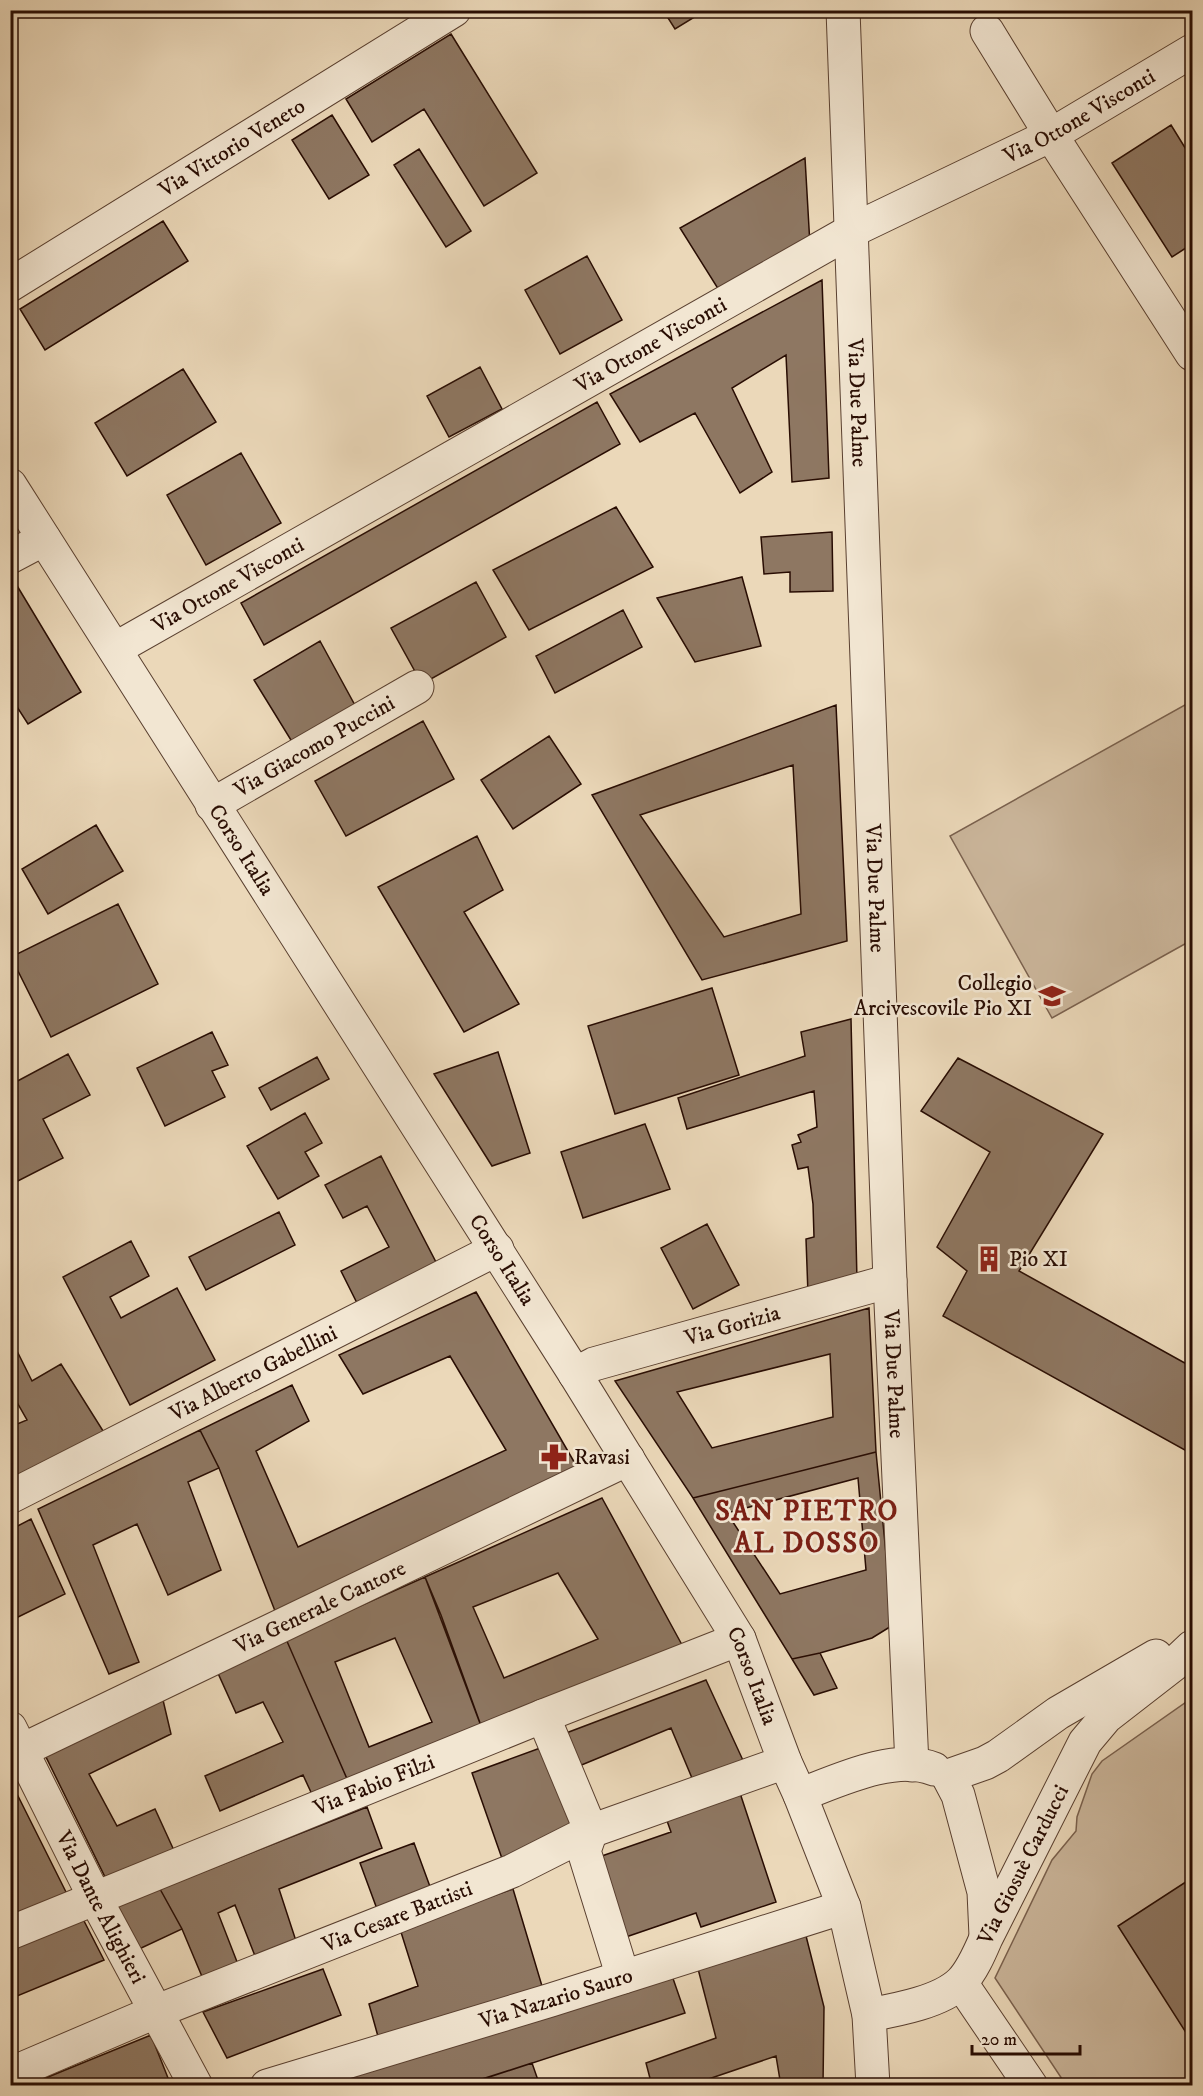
<svg xmlns="http://www.w3.org/2000/svg" width="1203" height="2096" viewBox="0 0 1203 2096" font-family="'IM FELL DW Pica',serif">
<style>
.green{fill:#cab59a;stroke:#7a614e;stroke-width:1.5}
.building{fill:#8e7762;stroke:#290d03;stroke-width:1.5;fill-rule:evenodd}
.lines{fill:none;stroke-linecap:round;stroke-linejoin:round}
.street-casing{stroke:#5a4030;stroke-width:35}
.street{stroke:#f2e6d2;stroke-width:33}
.labels{text-anchor:middle;dominant-baseline:central;stroke-width:5;stroke-linejoin:round;paint-order:stroke}
.street-label{font-size:22px;fill:#290d03;stroke:#f2e6d2}
.poi-label{font-size:22px;fill:#290d03;stroke:#f2e6d2;text-anchor:start}
.district-label{font-size:28px;font-weight:bold;letter-spacing:1.5px;fill:#7a1f14;stroke:#f2e6d2}
</style>
<rect width="100%" height="100%" fill="#ebd8b9"/>
<filter id="stains"><feTurbulence type="fractalNoise" baseFrequency=".00333" numOctaves="4"/><feColorMatrix values="0 0 0 0 .2 0 0 0 0 .09 0 0 0 0 .02 0 0 0 .5 -.17"/></filter>
<radialGradient id="worn" r=".72"><stop offset=".6" stop-color="#630" stop-opacity="0"/><stop offset="1" stop-color="#630" stop-opacity=".3"/></radialGradient>
<!-- green -->
<path class="green" d="M1192,701V940L1052,1018L950,836Z
M1192,1698V2085H1066L995,1978L1052,1860L1076,1831L1077,1817L1092,1774L1102,1761Z"/>
<!-- building -->
<path class="building" d="M663,10H706L675,29Z
M451,34L537,173L484,206L424,109L372,142L346,99Z
M332,115L369,175L329,199L292,140Z
M1171,125L1192,159V244L1172,257L1112,163Z
M419,149L471,231L446,247L394,165Z
M805,158L810,245L722,295L680,228Z
M163,221L188,261L45,350L20,309Z
M587,256L622,320L560,354L525,290Z
M822,280L829,478L792,482L786,355L732,388L772,472L740,493L695,413L640,442L610,394Z
M480,367L502,409L449,437L427,396Z
M183,369L216,422L127,476L95,423Z
M597,402L620,444L264,645L241,603Z
M241,453L281,523L206,565L167,495Z
M616,507L653,567L529,630L493,570Z
M832,532L833,591L790,592V572L764,574L761,537Z
M742,577L761,646L695,662L657,598Z
M476,582L506,637L422,684L391,628Z
M16,584L81,692L28,724L10,696V588Z
M623,610L642,647L555,693L536,656Z
M320,641L357,709L294,745L254,680Z
M836,705L847,941L702,980L592,795ZM793,765L801,914L724,937L640,815Z
M423,721L454,779L346,836L315,781Z
M549,736L581,784L513,829L481,780Z
M96,825L123,871L48,914L22,869Z
M477,836L503,890L464,912L519,1004L464,1032L378,887Z
M118,904L158,984L51,1037L11,957Z
M712,988L739,1075L615,1114L588,1026Z
M851,1019L857,1281L808,1294L806,1239L814,1237L813,1204L808,1167L798,1169L792,1145L801,1142L798,1135L817,1127L814,1091L687,1129L678,1098L805,1056L801,1032Z
M212,1032L228,1065L212,1071L225,1097L165,1126L137,1068Z
M498,1052L530,1153L492,1166L434,1074Z
M68,1054L90,1095L43,1119L63,1158L10,1185V1085Z
M317,1057L329,1079L271,1110L259,1088Z
M958,1058L1103,1134L1019,1271L1192,1367V1454L943,1316L967,1271L937,1247L990,1152L921,1111Z
M305,1113L322,1143L305,1152L319,1176L278,1199L247,1146Z
M645,1124L670,1189L583,1218L561,1152Z
M381,1156L438,1266L359,1307L341,1271L389,1247L367,1206L343,1218L325,1185Z
M279,1212L295,1245L206,1290L189,1257Z
M707,1224L739,1285L693,1309L661,1248Z
M131,1241L149,1276L110,1297L121,1318L177,1288L215,1360L130,1405L63,1277Z
M476,1292L584,1479L277,1616L219,1468L200,1430L292,1385L309,1421L256,1451L298,1547L506,1450L450,1356L363,1394L339,1355Z
M869,1308L876,1452L693,1498L615,1381ZM830,1354L833,1417L712,1448L677,1392Z
M10,1337L32,1381L61,1364L110,1442L21,1484L10,1461V1427L27,1420L10,1390Z
M200,1430L219,1468L188,1482L221,1570L168,1595L137,1524L93,1545L139,1662L109,1674L38,1509Z
M876,1452L893,1625L872,1638L820,1653L792,1659L693,1498ZM858,1478L866,1570L780,1594L727,1513Z
M602,1498L687,1654L484,1734L441,1615L425,1577ZM558,1573L598,1639L504,1678L473,1607Z
M31,1519L65,1594L10,1621V1530Z
M425,1577L484,1734L351,1788L286,1639ZM395,1638L432,1722L369,1747L335,1662Z
M286,1639L351,1788L316,1803L303,1775L220,1811L205,1776L283,1742L263,1702L236,1713L217,1671Z
M820,1653L837,1688L814,1695L792,1659Z
M706,1680L747,1769L697,1790L671,1728L567,1771L553,1738Z
M163,1700L171,1734L89,1774L117,1826L155,1809L177,1857L109,1885L45,1755Z
M543,1747L579,1836L505,1867L472,1773Z
M10,1780L71,1902L10,1925Z
M740,1793L776,1902L701,1927L696,1913L623,1938L596,1858L671,1832L666,1818Z
M367,1807L382,1848L279,1889L297,1944L257,1961L235,1905L218,1913L241,1972L206,1986L182,1929L160,1889Z
M414,1843L432,1892L377,1909L360,1863Z
M1192,1867V2042L1118,1926L1192,1878L1187,1871Z
M160,1889L182,1929L137,1950L114,1907Z
M513,1889L542,1986L379,2040L369,2004L418,1986L400,1929Z
M83,1919L104,1960L10,1999V1949Z
M804,1928L824,2007L823,2086H781L776,2056L688,2086H652L646,2063L716,2038L697,1965Z
M669,1967L685,2013L462,2086H302Z
M323,1969L341,2015L227,2058L203,2012Z
M151,2035L170,2083L163,2086H26Z
M532,2063L540,2086H484L482,2079Z"/>
<g class="lines">
<!-- street casing -->
<g class="street-casing">
<g id="street">
<path id="s1" d="M843,10L890,1281L912,1765"/>
<path d="M987,31L1051,135L1192,354"/>
<path id="s2" d="M10,285L454,10"/>
<path id="s3" d="M10,485L575,1374L739,1639L785,1762L800,1795L844,1907L869,2015L873,2086"/>
<path d="M10,557L44,539"/>
<path id="s4" d="M115,649L851,231L1051,135L1192,51"/>
<path id="s5" d="M212,805L417,687"/>
<path id="s6" d="M575,1374L594,1364L890,1281"/>
<path id="s7" d="M10,1497L497,1249"/>
<path d="M543,1716L591,1831L584,1851L623,1977"/>
<path id="s8" d="M10,1728L96,1900L196,2086"/>
<path id="s9" d="M10,1756L628,1459"/>
<path d="M948,1776L985,1763L998,1756L1058,1713L1156,1656"/>
<path d="M948,1776L958,1795L984,1892L986,1936"/>
<path d="M800,1795C837,1781 895,1753 934,1769"/>
<path id="s10" d="M10,1933L543,1716L739,1639"/>
<path d="M961,1983L1031,2086"/>
<path id="s11" d="M869,2015C896,2010 941,2002 961,1982C972,1971 980,1952 986,1938L1085,1742L1106,1717L1173,1665L1192,1647"/>
<path id="s12" d="M10,2074L155,2012L512,1871L591,1831L785,1762"/>
<path id="s13" d="M267,2086L551,2000L844,1907"/>
</g>
</g>
<!-- street -->
<use href="#street" class="street"/>
</g>
<!-- icons -->
<defs>
<g id="school-bare" transform="scale(2.07)"><path d="M0-5L7-2L0 1L-7-2ZM-4 1L0 2.5L4 1V4Q0 6-4 4Z" fill="#8f2418" stroke="#f2e6d2" stroke-width="2.5" paint-order="stroke"/></g>
<g id="building-bare" transform="scale(2.07)"><path d="M-4-6H4V6H1V3H-1V6H-4ZM-2.5-4.3h1.7v1.8h-1.7ZM.8-4.3h1.7v1.8H.8ZM-2.5-1h1.7V.8h-1.7ZM.8-1h1.7V.8H.8Z" fill="#8f2418" stroke="#f2e6d2" stroke-width="2.5" paint-order="stroke"/></g>
<g id="pharmacy-bare" transform="scale(2.07)"><path d="M-2-6h4v4h4v4h-4v4h-4v-4h-4v-4h4Z" fill="#8f2418" stroke="#f2e6d2" stroke-width="2.5" paint-order="stroke"/></g>
</defs>
<g fill-rule="evenodd">
<use href="#school-bare" x="1052" y="996"/>
<use href="#building-bare" x="989" y="1259"/>
<use href="#pharmacy-bare" x="554" y="1457"/>
</g>
<g class="labels">
<!-- street labels -->
<g class="street-label">
<text stroke="none"><textPath href="#s4" startOffset="1102">Via Ottone Visconti</textPath></text>
<text stroke="none"><textPath href="#s2" startOffset="261">Via Vittorio Veneto</textPath></text>
<text stroke="none"><textPath href="#s4" startOffset="616">Via Ottone Visconti</textPath></text>
<text stroke="none"><textPath href="#s1" startOffset="393">Via Due Palme</textPath></text>
<text stroke="none"><textPath href="#s4" startOffset="130">Via Ottone Visconti</textPath></text>
<text stroke="none"><textPath href="#s5" startOffset="118">Via Giacomo Puccini</textPath></text>
<text stroke="none"><textPath href="#s3" startOffset="432">Corso Italia</textPath></text>
<text stroke="none"><textPath href="#s1" startOffset="879">Via Due Palme</textPath></text>
<text stroke="none"><textPath href="#s3" startOffset="918">Corso Italia</textPath></text>
<text stroke="none"><textPath href="#s6" startOffset="165">Via Gorizia</textPath></text>
<text stroke="none"><textPath href="#s7" startOffset="273">Via Alberto Gabellini</textPath></text>
<text stroke="none"><textPath href="#s1" startOffset="1365">Via Due Palme</textPath></text>
<text stroke="none"><textPath href="#s9" startOffset="344">Via Generale Cantore</textPath></text>
<text stroke="none"><textPath href="#s3" startOffset="1404">Corso Italia</textPath></text>
<text stroke="none"><textPath href="#s10" startOffset="393">Via Fabio Filzi</textPath></text>
<text stroke="none"><textPath href="#s11" startOffset="232">Via Giosuè Carducci</textPath></text>
<text stroke="none"><textPath href="#s8" startOffset="201">Via Dante Alighieri</textPath></text>
<text stroke="none"><textPath href="#s12" startOffset="418">Via Cesare Battisti</textPath></text>
<text stroke="none"><textPath href="#s13" startOffset="302">Via Nazario Sauro</textPath></text>
</g>
<!-- poi labels -->
<g class="poi-label">
<text x="1032" y="983" text-anchor="end">Collegio<tspan x="1032" dy="25">Arcivescovile Pio XI</tspan></text>
<text x="1009" y="1259">Pio XI</text>
<text x="574" y="1457">Ravasi</text>
</g>
<!-- district labels -->
<g class="district-label">
<text x="807" y="1511">SAN PIETRO<tspan x="807" dy="32">AL DOSSO</tspan></text>
</g>
</g>
<!-- margin -->
<rect width="1203" height="2096" fill="none" stroke="#ebd8b9" stroke-width="36"/>
<rect x="12" y="12" width="1179" height="2072" fill="none" stroke="#290d03" stroke-width="3"/>
<rect x="18" y="18" width="1167" height="2060" fill="none" stroke="#290d03" stroke-width="1.5"/>
<!-- scale -->
<path d="M972 2045v9h108v-9" fill="none" stroke="#290d03" stroke-width="3"/>
<text x="981" y="2045" font-size="18" fill="#290d03" stroke="#f2e6d2" stroke-width="4.5" paint-order="stroke">20 m</text>
<rect width="100%" height="100%" filter="url(#stains)"/>
<rect width="100%" height="100%" fill="url(#worn)"/>
</svg>
